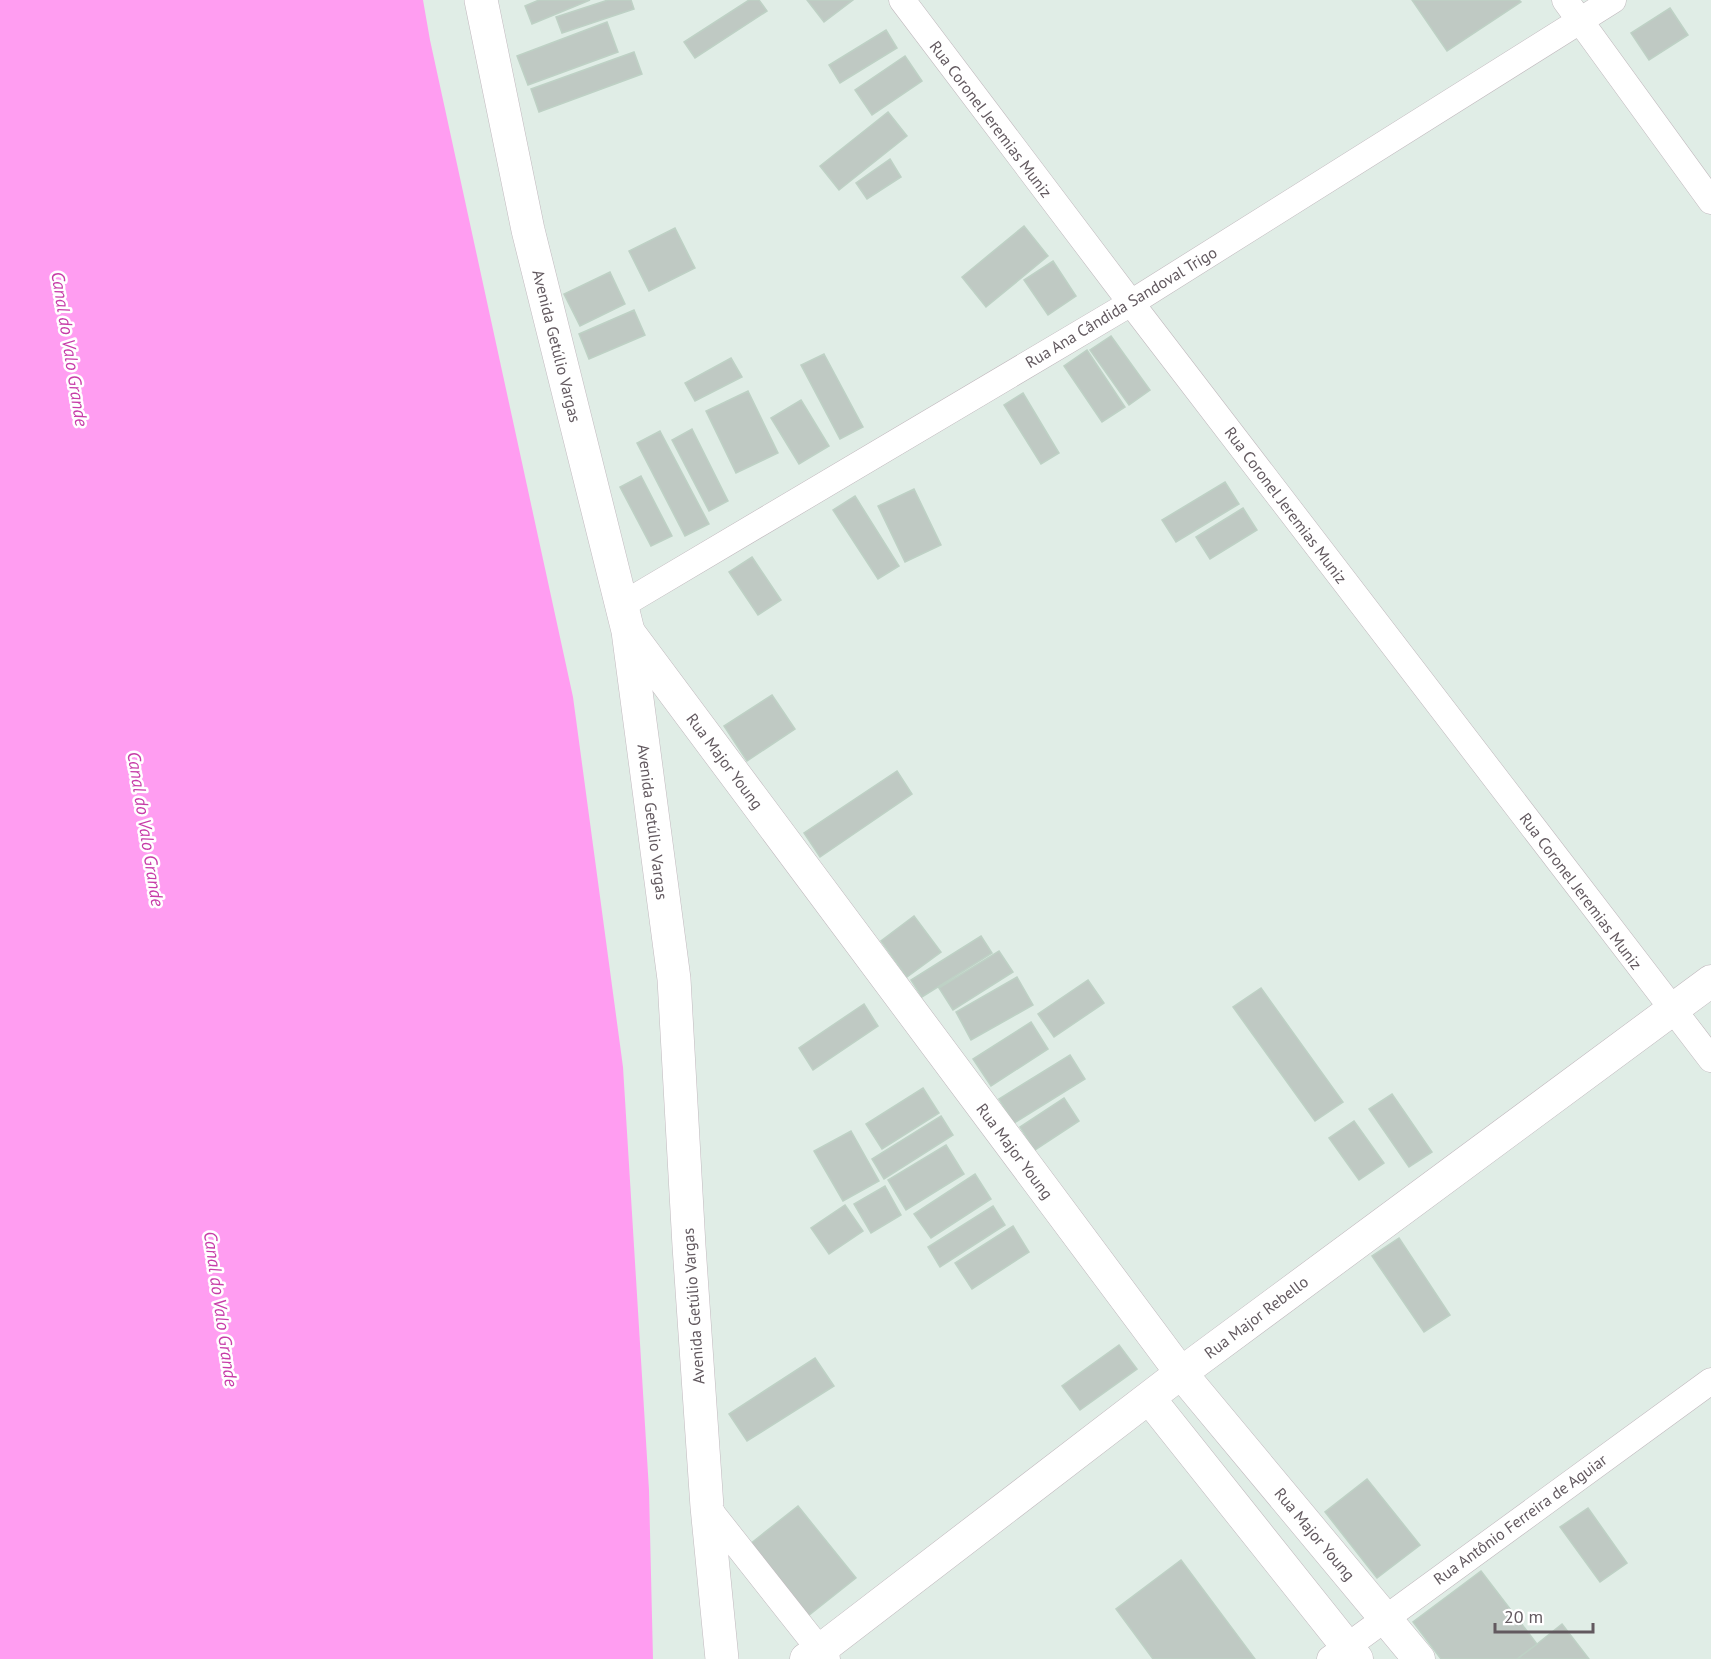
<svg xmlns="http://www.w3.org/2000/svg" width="1711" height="1659" viewBox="0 0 1711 1659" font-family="'PT Sans',sans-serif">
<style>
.water{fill:#ff9df1}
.building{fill:#bfc9c3;stroke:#bed1c5;stroke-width:1.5}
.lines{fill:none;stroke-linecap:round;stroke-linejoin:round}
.minor-casing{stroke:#c0b8bd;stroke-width:27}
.tertiary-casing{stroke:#c0b8bd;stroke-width:33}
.secondary-casing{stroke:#c2b9bf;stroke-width:34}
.minor{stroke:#fff;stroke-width:26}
.tertiary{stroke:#fff;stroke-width:32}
.secondary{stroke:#fff;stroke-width:33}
.labels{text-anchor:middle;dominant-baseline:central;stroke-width:5;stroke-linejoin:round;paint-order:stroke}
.street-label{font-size:16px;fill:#62595f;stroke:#fff}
.water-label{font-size:18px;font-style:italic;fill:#c73ca8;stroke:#fff}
</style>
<rect width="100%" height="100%" fill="#e0ede6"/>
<!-- water -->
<path class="water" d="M0,0H423L430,40L573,697L623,1067L649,1490L653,1659H0Z"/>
<!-- building -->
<path class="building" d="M539,0H590L532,24L525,6Z
M608,0H631L634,9L562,33L556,17Z
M749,0H759L767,11L695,58L684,42Z
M807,0H853L824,22Z
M1412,0H1519L1521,2L1447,51Z
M1670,8L1688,35L1649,60L1631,33Z
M607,22L618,52L528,85L517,56Z
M886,30L897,48L840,83L829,65Z
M634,52L642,74L539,112L531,89Z
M905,56L922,81L872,115L855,90Z
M888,112L907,136L839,190L820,166Z
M890,159L901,177L867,199L856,183Z
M1024,226L1048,256L986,307L962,277Z
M675,228L695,268L649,291L629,251Z
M1053,261L1076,296L1048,315L1024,280Z
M610,272L625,304L580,326L564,294Z
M634,310L645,335L589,359L579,334Z
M1111,336L1150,390L1129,405L1090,350Z
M1087,350L1125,407L1102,422L1064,366Z
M824,354L863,427L840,439L801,365Z
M731,358L742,377L695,401L685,383Z
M748,391L778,453L736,473L706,411Z
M1023,393L1059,453L1041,464L1004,405Z
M801,400L829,446L799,464L771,418Z
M692,429L728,501L709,511L672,440Z
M660,431L709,524L685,536L637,443Z
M641,476L672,536L651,546L620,487Z
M1225,482L1239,504L1176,542L1162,520Z
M914,489L941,545L905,562L878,506Z
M855,496L899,566L878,579L833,510Z
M1243,508L1257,530L1210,559L1196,537Z
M752,557L781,600L758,615L729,572Z
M772,695L795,729L747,761L724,726Z
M897,771L912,794L820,857L804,833Z
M914,916L941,952L907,977L881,941Z
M981,936L992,953L922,997L911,980Z
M999,951L1013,972L953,1010L939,988Z
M1017,977L1033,1005L971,1040L956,1012Z
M1088,980L1104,1003L1054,1037L1038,1014Z
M1261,988L1343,1102L1315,1121L1233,1007Z
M864,1004L878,1026L813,1070L799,1048Z
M1031,1022L1048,1049L991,1086L973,1059Z
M1070,1055L1085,1079L1014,1123L999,1099Z
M923,1088L939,1113L882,1149L866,1124Z
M1392,1094L1432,1152L1409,1167L1369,1109Z
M1064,1098L1079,1121L1035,1150L1020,1127Z
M941,1116L953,1135L884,1179L872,1159Z
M1354,1121L1384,1163L1359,1180L1329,1138Z
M851,1131L879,1181L843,1201L814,1151Z
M946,1145L964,1174L906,1210L888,1180Z
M975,1174L991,1199L931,1238L914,1214Z
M885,1186L901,1215L871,1233L854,1204Z
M845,1205L863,1231L829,1254L811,1228Z
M993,1206L1005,1225L940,1267L928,1247Z
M1013,1226L1029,1252L972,1289L955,1263Z
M1399,1238L1450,1315L1424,1332L1372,1256Z
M1119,1345L1137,1369L1080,1410L1062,1386Z
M815,1358L834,1386L747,1441L729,1414Z
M1367,1479L1420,1545L1377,1578L1325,1512Z
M798,1506L856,1578L808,1616L750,1544Z
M1588,1508L1627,1563L1600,1582L1560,1527Z
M1181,1560L1255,1659H1153L1116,1609Z
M1481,1571L1537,1644L1517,1659H1441L1413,1622Z
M1562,1624L1589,1659H1517L1537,1644Z"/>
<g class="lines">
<!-- minor casing -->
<g class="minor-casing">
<path id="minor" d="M902,0L1131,303L1711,1059
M1565,0L1711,201
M622,605L1131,303L1613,0
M707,1507L827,1659
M1330,1659L1711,1381"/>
</g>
<!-- tertiary casing -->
<g class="tertiary-casing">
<path id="tertiary" d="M628,631L1181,1373L1419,1659
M1149,1398L1357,1659
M806,1659L820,1650L1181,1373L1711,981"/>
</g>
<!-- secondary casing -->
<g class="secondary-casing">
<path id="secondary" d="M481,0L528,230L628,631L674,979L689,1246L707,1507L722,1659"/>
</g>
<!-- minor -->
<use href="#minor" class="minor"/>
<!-- tertiary -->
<use href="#tertiary" class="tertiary"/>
<!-- secondary -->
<use href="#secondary" class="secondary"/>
</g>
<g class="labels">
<!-- street labels -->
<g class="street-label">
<text transform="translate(991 119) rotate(53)">Rua Coronel Jeremias Muniz</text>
<text transform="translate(1121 307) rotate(-31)">Rua Ana Cândida Sandoval Trigo</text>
<text transform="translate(557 346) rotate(76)">Avenida Getúlio Vargas</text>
<text transform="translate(1286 505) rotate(53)">Rua Coronel Jeremias Muniz</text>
<text transform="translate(725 761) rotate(53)">Rua Major Young</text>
<text transform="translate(653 822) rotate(83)">Avenida Getúlio Vargas</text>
<text transform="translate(1581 891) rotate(53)">Rua Coronel Jeremias Muniz</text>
<text transform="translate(1015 1151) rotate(53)">Rua Major Young</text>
<text transform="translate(693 1306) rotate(-94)">Avenida Getúlio Vargas</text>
<text transform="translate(1256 1317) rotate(-37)">Rua Major Rebello</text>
<text transform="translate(1520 1519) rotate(-36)">Rua Antônio Ferreira de Aguiar</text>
<text transform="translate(1315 1534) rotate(50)">Rua Major Young</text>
</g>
<!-- water labels -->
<g class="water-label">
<text transform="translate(70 349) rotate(81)">Canal do Valo Grande</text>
<text transform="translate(146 829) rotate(81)">Canal do Valo Grande</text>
<text transform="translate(221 1309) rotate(82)">Canal do Valo Grande</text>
</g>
</g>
<!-- scale -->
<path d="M1495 1623v9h98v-9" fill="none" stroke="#62595f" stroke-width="3"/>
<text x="1504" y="1623" font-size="18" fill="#62595f" stroke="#ffffff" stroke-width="4.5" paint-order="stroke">20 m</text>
</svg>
